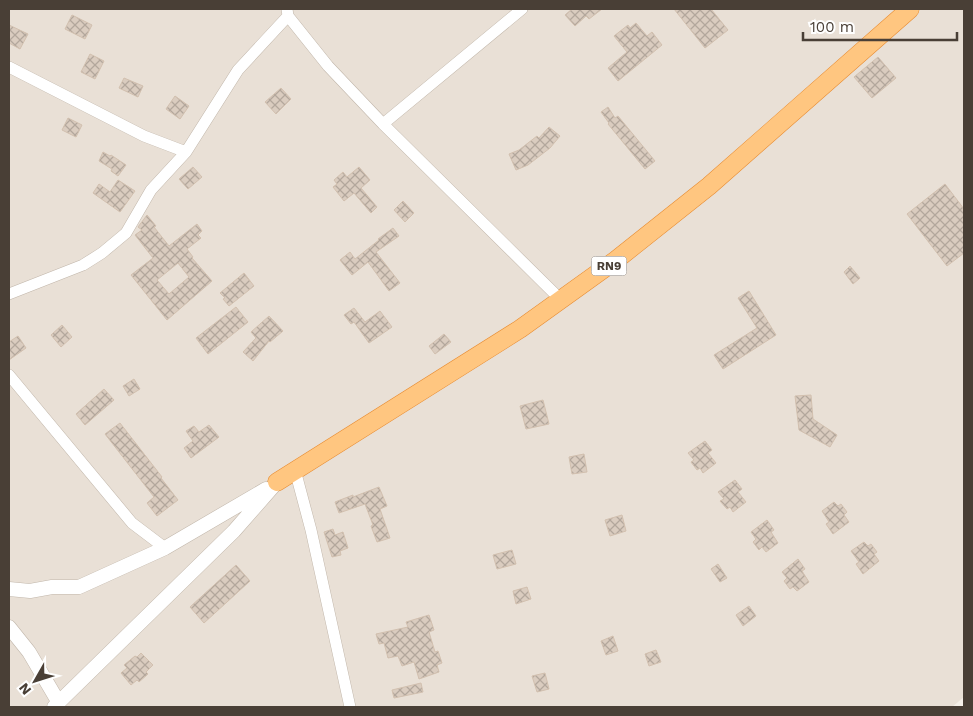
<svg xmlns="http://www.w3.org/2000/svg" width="973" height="716" viewBox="0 0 973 716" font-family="'Work Sans',sans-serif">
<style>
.residential{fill:#e9e0d6}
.building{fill:url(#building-cross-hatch);stroke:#d2c0af;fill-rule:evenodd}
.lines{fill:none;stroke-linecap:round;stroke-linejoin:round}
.minor-casing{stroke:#c1b6aa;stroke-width:12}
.tertiary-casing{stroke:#c1b6aa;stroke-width:15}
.trunk-casing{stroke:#e78b30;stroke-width:19}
.minor{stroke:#fff;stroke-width:11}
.tertiary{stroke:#fff;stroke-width:14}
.trunk{stroke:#ffc680;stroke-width:18}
.labels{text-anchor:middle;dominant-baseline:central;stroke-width:4.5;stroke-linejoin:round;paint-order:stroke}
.shield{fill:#fff;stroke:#807972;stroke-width:1}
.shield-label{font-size:12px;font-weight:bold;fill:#493f36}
</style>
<defs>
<pattern id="building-cross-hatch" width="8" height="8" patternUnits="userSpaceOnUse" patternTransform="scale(1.25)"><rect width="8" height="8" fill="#daccbf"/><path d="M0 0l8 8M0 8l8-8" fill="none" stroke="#b3a79c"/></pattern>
</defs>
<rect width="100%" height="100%" fill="#f5efe8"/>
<!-- residential -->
<path class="residential" d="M9,9H964V697L952,707H9Z"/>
<!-- building -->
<path class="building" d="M572,9H602L589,19L586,16L575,26L565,15Z
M674,9H711L728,30L705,48Z
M72,15L92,25L85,39L65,29Z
M636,23L647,36L652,32L662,45L618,81L608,68L627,52L614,36L628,25L630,28Z
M9,25L28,34L20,49L9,43Z
M90,54L104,61L95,79L81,72Z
M878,57L896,78L872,98L854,77Z
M124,78L143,86L138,97L119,88Z
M281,88L291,99L276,114L265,102Z
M175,96L189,106L180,119L166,109Z
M608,107L615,118L618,116L655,161L645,169L608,124L609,123L601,112Z
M68,118L82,125L76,137L62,130Z
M549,127L560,136L550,148L528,165L516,170L509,154L519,150L537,136L539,138Z
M103,152L110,156L111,155L126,165L118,176L111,171L112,169L99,161Z
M193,167L202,177L188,189L179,179Z
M359,167L370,180L361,188L377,207L371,213L354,193L344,201L333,187L337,184L334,180L343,172L347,177Z
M118,180L135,191L120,212L93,193L99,184L110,192Z
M945,184L964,209V253L947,266L907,214Z
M403,201L414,213L405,222L394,210Z
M147,215L156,226L154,227L169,246L197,224L202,231L198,235L201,238L187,249L193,257L192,258L212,281L167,320L131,275L153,258L135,235L142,230L138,227ZM178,263L189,277L169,294L157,280Z
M393,228L399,236L376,252L400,283L389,291L368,262L352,275L340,260L350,252L355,259L379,240L378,239Z
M850,266L860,278L853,284L844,272Z
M244,273L254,286L229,306L223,299L225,298L220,293Z
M749,291L776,335L723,369L714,355L757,328L738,298Z
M236,307L248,322L208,354L196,338Z
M354,308L365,322L380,311L392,327L369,343L354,322L351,324L344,315Z
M269,316L283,331L270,342L269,341L253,361L243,352L256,338L251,332Z
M62,325L72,337L61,347L51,335Z
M444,334L451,342L435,354L429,346Z
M18,336L26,348L9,360V342Z
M134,379L140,389L129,396L123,386Z
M104,389L114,400L85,425L76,414Z
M811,395L813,419L837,435L830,447L799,430L795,396Z
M543,400L549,424L526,429L520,406Z
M120,423L162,477L161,478L178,500L157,516L147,503L154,497L105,434Z
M209,425L219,437L191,458L184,448L193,441L186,431L194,426L199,432Z
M705,441L712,450L708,453L716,463L703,473L700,468L697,470L691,462L694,460L688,453Z
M584,454L587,472L572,474L569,457Z
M735,480L742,489L738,492L746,502L733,512L730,507L727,509L720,501L724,499L718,492Z
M379,487L387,506L380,509L390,538L377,542L371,526L373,525L365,504L339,513L335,502L353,495V497Z
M834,502L838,506L841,504L847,512L844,515L849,522L833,534L826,524L829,522L822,511Z
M622,515L626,531L610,536L605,520Z
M767,520L774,530L771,532L778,543L766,552L762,547L759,550L753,542L756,539L751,532Z
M333,529L335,535L343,532L348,548L340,551L341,555L332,557L324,532Z
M864,542L868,546L871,544L877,552L874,554L879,561L863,574L856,564L859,562L851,551Z
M512,550L516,564L497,569L493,555Z
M798,559L805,569L802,571L809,582L797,591L793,587L790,589L784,581L787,578L782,572Z
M718,564L727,578L720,582L711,569Z
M236,565L250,581L204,623L190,607Z
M527,587L531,599L516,604L513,591Z
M749,606L756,616L743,626L736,615Z
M429,615L434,630L429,632L435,652L438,651L442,663L437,665L439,672L419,679L414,662L402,666L398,656L388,658L384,643L379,644L376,634L408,627L406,622Z
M613,636L618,651L606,655L601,641Z
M656,650L661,662L649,666L645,654Z
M141,653L153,665L146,672L148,674L139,682L137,680L131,685L121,673L127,668L124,665L135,656L137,657Z
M545,673L549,689L537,692L532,676Z
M421,683L423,692L394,698L392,690Z"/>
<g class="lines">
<!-- minor casing -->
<g class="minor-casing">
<path id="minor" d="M287,9L288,16L328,66L383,124L561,300
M9,67L144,136L186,152
M383,124L522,9
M9,294L83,265L102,253L126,233L151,190L186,152L238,70L288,16
M9,375L132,523L165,548
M295,470L311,530L350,707"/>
</g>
<!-- tertiary casing -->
<g class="tertiary-casing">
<path id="tertiary" d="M9,589L30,591L52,587H79L165,548L266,489
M9,627L29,652L59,703
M54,707L234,531L277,482"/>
</g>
<!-- trunk casing -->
<g class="trunk-casing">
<path id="trunk" d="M277,482L520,329L616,260L709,186L910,9"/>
</g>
<!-- minor -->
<use href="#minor" class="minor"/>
<!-- tertiary -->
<use href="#tertiary" class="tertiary"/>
<!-- trunk -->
<use href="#trunk" class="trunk"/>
</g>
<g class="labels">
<!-- shield labels -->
<rect class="shield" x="591.5" y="256.5" width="35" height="19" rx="4"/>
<g class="shield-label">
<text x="609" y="266">RN9</text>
</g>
</g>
<!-- border -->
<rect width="973" height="716" fill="none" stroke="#493f36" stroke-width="20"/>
<!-- north arrow -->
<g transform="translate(35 681) rotate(231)" stroke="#ffffff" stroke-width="4" paint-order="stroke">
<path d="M0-4L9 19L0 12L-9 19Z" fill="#493f36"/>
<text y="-8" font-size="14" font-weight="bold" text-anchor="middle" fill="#493f36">N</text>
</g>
<!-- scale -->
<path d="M803 32v8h154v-8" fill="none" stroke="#493f36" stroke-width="2.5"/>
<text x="810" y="32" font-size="15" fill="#493f36" stroke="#ffffff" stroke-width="4" paint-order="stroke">100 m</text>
</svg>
